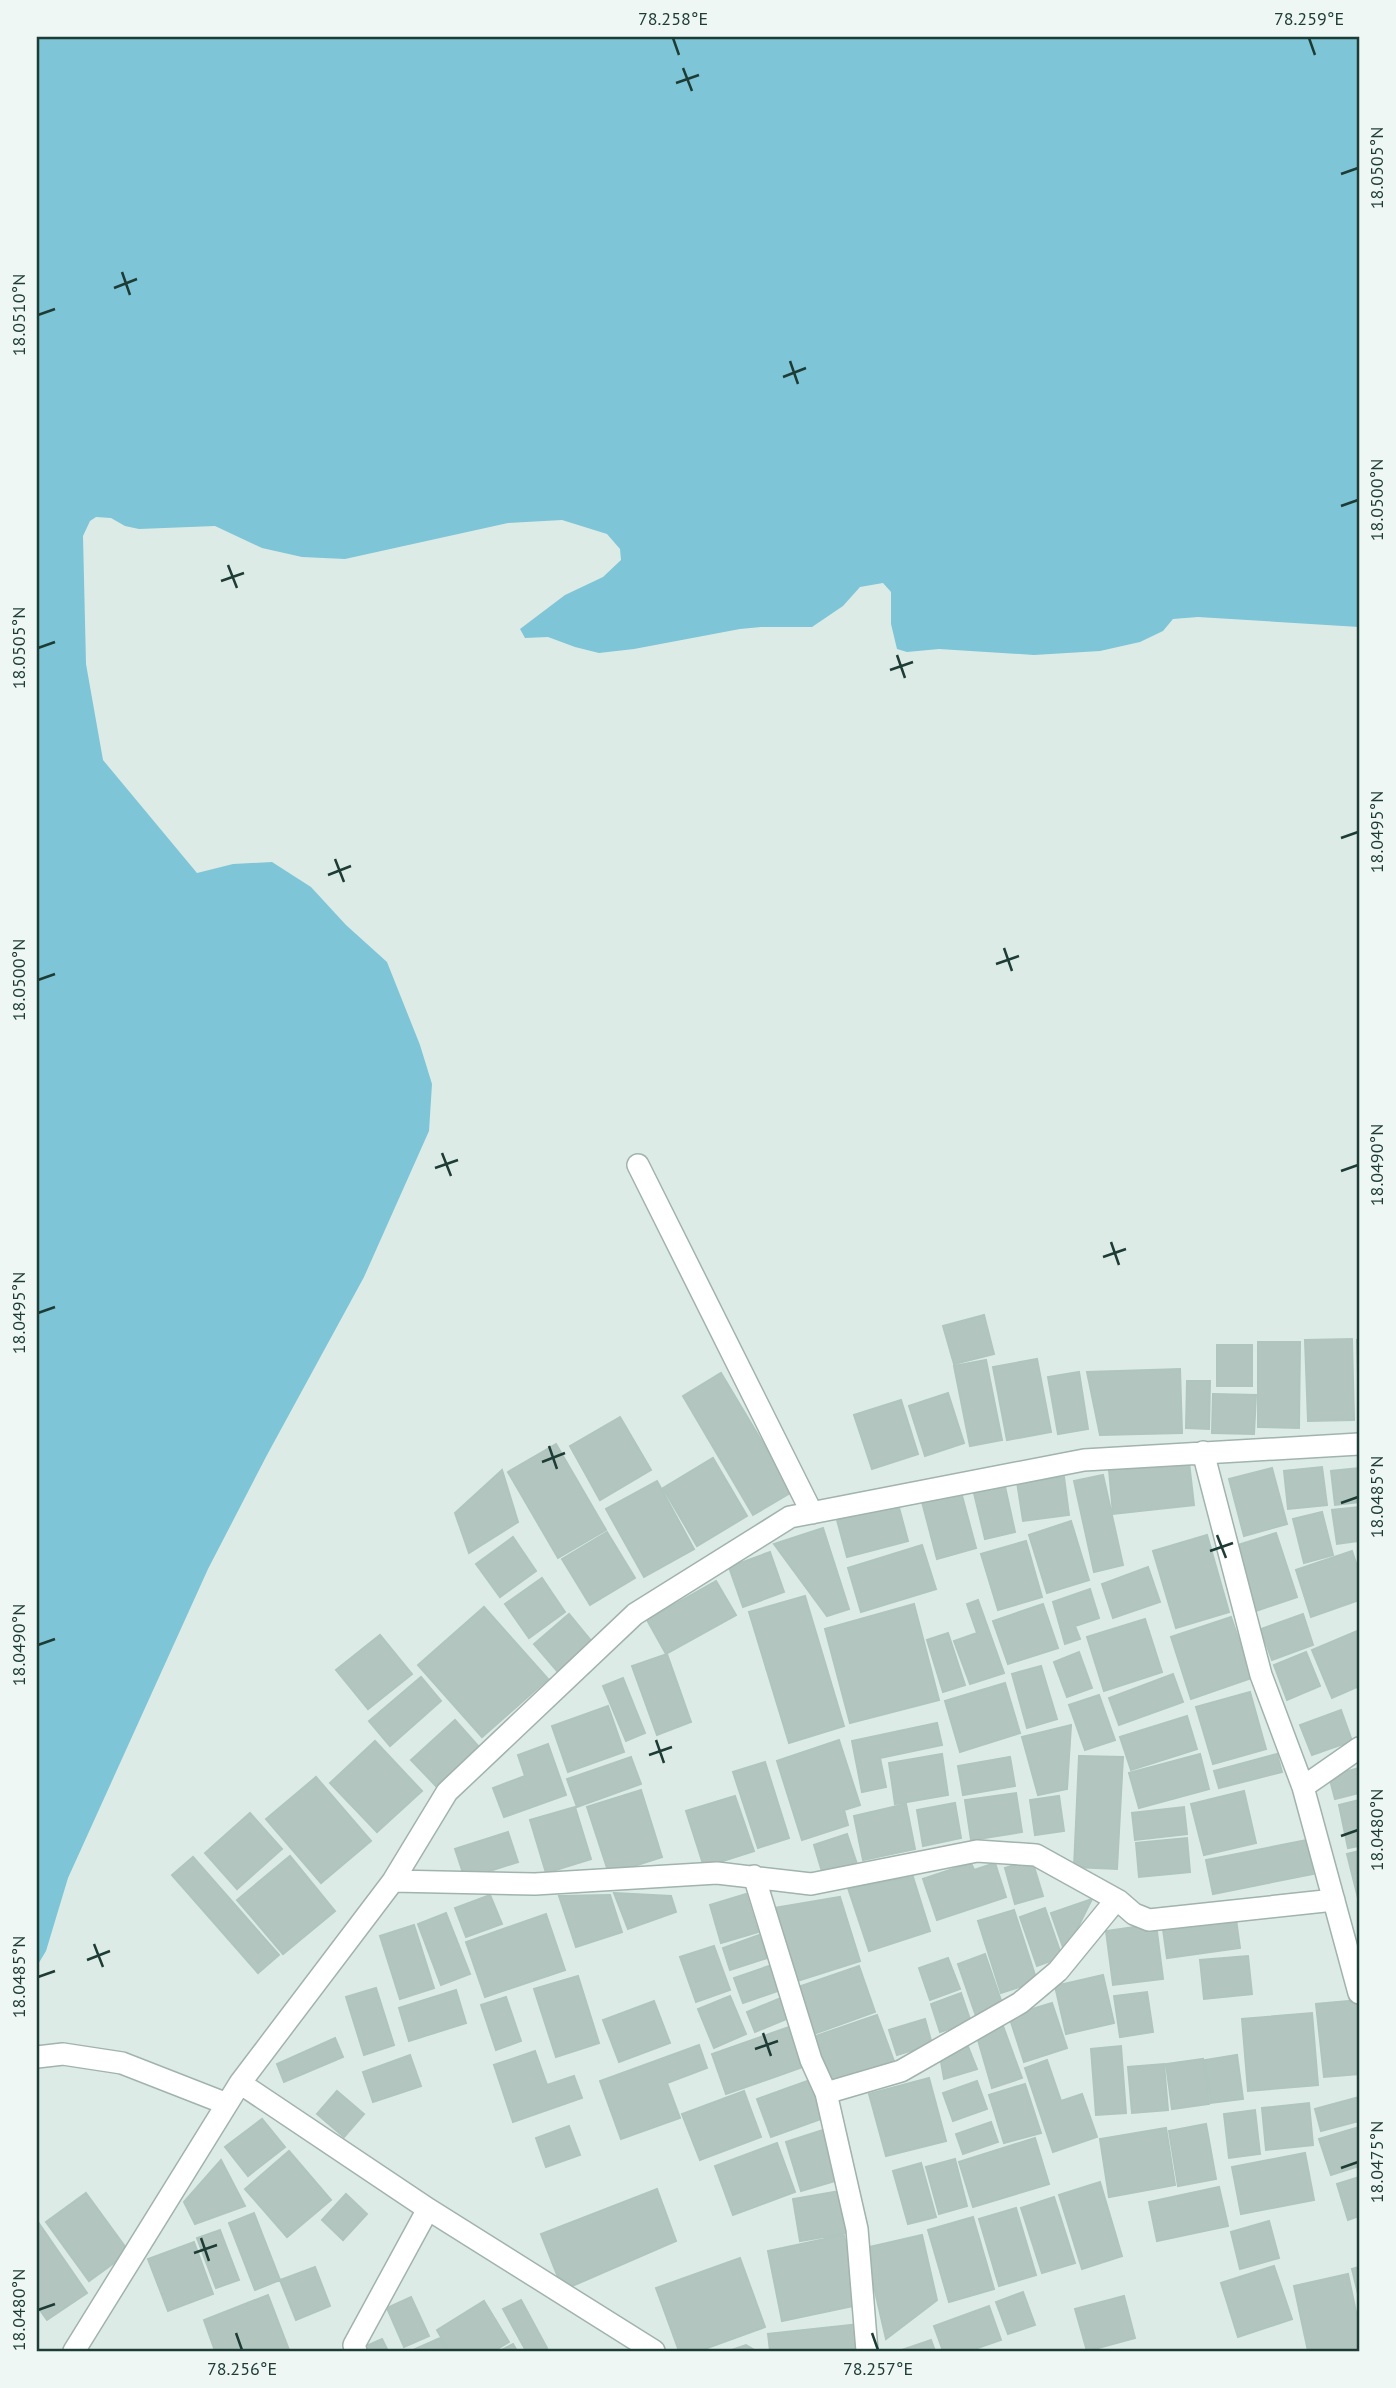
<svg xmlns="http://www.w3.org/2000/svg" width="1396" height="2388" viewBox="0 0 1396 2388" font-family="'PT Sans',sans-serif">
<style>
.water{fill:#7ec5d7}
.building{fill:#b2c6bf;stroke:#afc5bd;stroke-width:2}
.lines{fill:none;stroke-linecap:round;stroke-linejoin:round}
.minor-casing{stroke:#a0b3ad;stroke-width:24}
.minor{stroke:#fff;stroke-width:21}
.ticks{fill:none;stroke:#1d3c35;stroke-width:2.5}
.neatline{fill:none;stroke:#1d3c35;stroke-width:2.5}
.ticks-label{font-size:18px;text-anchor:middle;fill:#1d3c35}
</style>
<rect width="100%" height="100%" fill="#ddebe6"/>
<!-- water -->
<path class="water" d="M37,37H1359V627L1198,617L1173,619L1163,631L1140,642L1100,651L1034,655L939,649L907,652L897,649L891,624V592L883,583L860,587L843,606L812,627H761L740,629L634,649L599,653L575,647L548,637L525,638L520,629L565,595L603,577L621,560L620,549L607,534L562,520L508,523L345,559L302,557L262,548L215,526L139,529L125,526L111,518L96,517L90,521L83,536L86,664L103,760L197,873L233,864L272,862L311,887L346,925L387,962L420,1045L432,1084L429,1131L364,1277L267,1455L208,1569L68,1878L46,1951L37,1966Z"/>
<!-- building -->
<path class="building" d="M984,1315L994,1354L954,1364L943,1326Z
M1352,1339L1354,1420L1308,1421L1305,1340Z
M1357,1340H1359V1411Z
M1258,1342H1300L1299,1428L1258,1427Z
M1217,1345H1252V1386H1217Z
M1037,1359L1051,1432L1007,1440L993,1367Z
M986,1360L1002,1440L970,1446L954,1366Z
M1180,1369L1182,1433L1100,1435L1087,1372Z
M1079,1372L1088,1429L1058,1434L1048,1377Z
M721,1373L792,1492L753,1515L683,1396Z
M1187,1381H1210L1209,1429L1186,1428Z
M948,1393L964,1443L925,1456L909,1406Z
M1213,1394L1256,1395L1254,1434L1212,1433Z
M901,1400L918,1454L872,1469L854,1415Z
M620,1417L651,1470L600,1500L570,1446Z
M556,1444L606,1530L558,1558L508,1472Z
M713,1458L747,1516L697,1546L663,1488Z
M1189,1462L1194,1505L1113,1514L1109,1470Z
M1322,1467L1327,1505L1288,1509L1284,1471Z
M1272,1468L1287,1524L1244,1536L1229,1479Z
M1359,1468V1502L1335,1505L1331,1471Z
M502,1470L518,1522L469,1553L455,1513Z
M1103,1475L1123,1565L1094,1572L1074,1481Z
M1064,1477L1069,1515L1023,1521L1017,1482Z
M657,1481L694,1549L644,1577L606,1509Z
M1004,1482L1015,1532L985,1539L973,1489Z
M961,1492L976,1548L937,1559L922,1502Z
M898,1504L908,1541L847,1557L837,1520Z
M1359,1507V1541L1337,1544L1332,1510Z
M1322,1512L1333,1555L1304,1563L1293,1519Z
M1071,1521L1089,1580L1047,1593L1029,1535Z
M823,1528L849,1609L827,1616L774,1544Z
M607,1532L635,1578L590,1605L562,1559Z
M1276,1533L1297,1597L1256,1611L1235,1546Z
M1207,1535L1229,1612L1176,1628L1153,1551Z
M513,1537L536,1571L500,1597L476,1564Z
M1026,1541L1042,1597L998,1610L981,1554Z
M922,1545L936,1589L861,1612L848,1568Z
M1352,1551L1359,1572V1600L1311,1617L1296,1570Z
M770,1552L784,1592L743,1607L729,1567Z
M1148,1567L1160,1602L1113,1618L1102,1584Z
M542,1578L565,1612L529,1638L505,1604Z
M716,1581L736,1615L666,1654L647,1620Z
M1090,1589L1099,1618L1075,1626L1080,1639L1065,1644L1053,1602Z
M805,1596L844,1726L789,1743L749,1612Z
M978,1600L1004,1673L970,1684L954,1641L977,1633L967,1604Z
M914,1604L939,1700L850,1723L825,1629Z
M1043,1604L1058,1648L1008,1664L993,1621Z
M484,1607L548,1679L482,1737L418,1665Z
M569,1614L593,1643L558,1672L534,1644Z
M1303,1614L1313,1645L1272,1660L1261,1629Z
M1231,1617L1252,1678L1191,1699L1171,1637Z
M1145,1619L1162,1672L1104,1691L1087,1637Z
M1357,1631L1359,1637V1686L1332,1698L1312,1650Z
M948,1633L965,1685L943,1692L927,1640Z
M380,1635L412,1674L368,1709L336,1670Z
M1079,1652L1092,1688L1067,1697L1054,1662Z
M1306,1652L1320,1686L1287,1700L1274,1665Z
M667,1654L691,1722L657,1735L632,1666Z
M1041,1666L1057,1719L1027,1728L1012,1674Z
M1173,1674L1183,1702L1119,1725L1109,1698Z
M421,1677L441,1701L390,1746L369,1721Z
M623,1678L645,1733L626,1741L603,1686Z
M1005,1683L1020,1733L960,1752L945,1701Z
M1250,1692L1266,1749L1213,1764L1196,1707Z
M1099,1695L1115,1740L1085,1750L1069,1705Z
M608,1706L624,1752L568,1772L552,1726Z
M1341,1710L1352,1741L1312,1755L1300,1725Z
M1187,1716L1197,1749L1131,1770L1120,1737Z
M455,1720L479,1747L436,1786L411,1760Z
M937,1723L942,1745L880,1758L886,1787L862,1792L852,1741Z
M1071,1725L1067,1789L1038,1795L1022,1737Z
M839,1740L860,1805L844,1810L848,1825L802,1840L777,1761Z
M375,1741L422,1791L377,1832L330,1783Z
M548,1744L566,1795L504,1817L493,1788L525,1776L518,1755Z
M942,1754L948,1795L895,1804L889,1763Z
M1200,1754L1209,1789L1139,1808L1129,1773Z
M1277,1754L1282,1772L1219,1788L1214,1771Z
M1079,1756L1123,1757L1117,1869L1074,1867Z
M631,1757L641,1784L577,1807L567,1779Z
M1010,1757L1015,1786L963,1795L958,1766Z
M765,1762L789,1838L758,1848L733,1772Z
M1359,1768V1793L1335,1799L1329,1776Z
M316,1777L371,1841L321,1883L266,1819Z
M641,1790L662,1857L609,1874L587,1807Z
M1244,1791L1256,1843L1204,1855L1191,1804Z
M1016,1793L1022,1832L971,1840L965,1800Z
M735,1796L754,1851L704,1867L686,1811Z
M1059,1796L1064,1831L1035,1835L1030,1800Z
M1359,1800V1846L1348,1848L1339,1805Z
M955,1803L961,1838L923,1846L917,1810Z
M906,1804L915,1849L863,1860L854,1816Z
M575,1807L591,1859L546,1873L530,1820Z
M1184,1807L1187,1834L1135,1840L1132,1813Z
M250,1813L282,1849L237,1889L205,1853Z
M508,1832L518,1862L465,1879L455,1849Z
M847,1834L857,1864L823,1875L814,1845Z
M1187,1838L1190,1872L1139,1877L1136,1843Z
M1307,1840L1313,1874L1213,1894L1206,1860Z
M1359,1851V1902L1347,1854Z
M290,1856L335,1911L283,1954L237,1900Z
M193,1857L279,1955L258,1973L172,1875Z
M1032,1860L1043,1896L1015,1904L1005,1868Z
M971,1863L974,1870L995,1863L1006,1897L937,1920L923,1879Z
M913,1877L930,1931L869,1951L848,1888Z
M614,1893L671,1896L676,1912L628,1929Z
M746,1894L758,1932L721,1943L710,1905Z
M490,1895L502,1924L466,1937L455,1908Z
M610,1895L622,1932L576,1947L559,1896Z
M840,1897L860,1961L791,1983L768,1909Z
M1092,1899L1065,1953L1051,1913Z
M1045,1908L1062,1957L1037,1966L1020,1917Z
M1014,1910L1037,1981L1001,1993L978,1921Z
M1235,1912L1240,1948L1167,1958L1162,1922Z
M446,1913L470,1974L441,1985L418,1924Z
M546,1914L565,1970L485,1997L466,1942Z
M1156,1924L1163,1979L1113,1985L1106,1931Z
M414,1925L434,1988L400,1999L380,1936Z
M759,1935L767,1958L730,1970L723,1948Z
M714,1946L730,1990L696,2002L680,1957Z
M985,1954L1004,2009L977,2019L958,1964Z
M1248,1956L1252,1994L1204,1999L1200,1960Z
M948,1958L960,1989L930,2000L919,1968Z
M772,1965L781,1990L743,2003L734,1978Z
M859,1966L875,2012L811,2035L795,1988Z
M1103,1975L1114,2023L1066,2034L1055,1986Z
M578,1976L599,2043L556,2057L534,1989Z
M376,1988L394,2045L364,2055L346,1997Z
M456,1990L466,2023L409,2041L399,2008Z
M1147,1992L1153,2032L1120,2037L1114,1996Z
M961,1993L971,2022L940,2032L931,2004Z
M788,1995L796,2015L755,2032L747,2012Z
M730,1996L746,2034L714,2048L698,2009Z
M506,1997L521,2041L496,2050L481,2005Z
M1359,2000V2074L1324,2077L1316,2004Z
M654,2001L670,2043L619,2062L603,2020Z
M1052,2003L1067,2048L1024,2062L1009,2016Z
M1312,2013L1318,2085L1248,2091L1242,2019Z
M877,2015L895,2064L830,2086L813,2037Z
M925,2019L932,2044L897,2055L889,2030Z
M1003,2026L1022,2078L992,2088L978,2040Z
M789,2027L803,2067L726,2094L712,2054Z
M335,2038L343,2057L284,2082L277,2064Z
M967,2044L977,2069L944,2079L940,2056Z
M699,2045L707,2068L667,2083L680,2118L621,2139L600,2081Z
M1121,2046L1126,2113L1096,2115L1091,2049Z
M535,2051L547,2085L574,2076L582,2098L513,2122L494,2065Z
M410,2055L421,2086L373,2102L363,2072Z
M1237,2055L1243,2099L1211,2103L1205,2060Z
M1203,2059L1209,2104L1172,2109L1166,2064Z
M1047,2060L1061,2101L1082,2094L1097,2137L1053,2152L1025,2068Z
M1164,2064L1168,2110L1132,2113L1128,2067Z
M929,2078L946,2141L886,2156L869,2094Z
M810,2080L824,2118L771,2137L757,2099Z
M977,2081L987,2109L953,2121L943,2093Z
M1025,2084L1041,2133L1004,2143L989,2095Z
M337,2091L364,2114L344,2137L317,2114Z
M744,2091L761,2137L700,2160L682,2114Z
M1359,2097V2121L1321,2131L1315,2109Z
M1309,2103L1313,2145L1266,2150L1262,2108Z
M1255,2110L1260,2154L1229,2158L1224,2114Z
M262,2119L285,2147L248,2176L225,2147Z
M991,2122L998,2142L963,2154L956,2134Z
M1206,2124L1216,2179L1178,2186L1169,2131Z
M569,2126L580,2155L546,2167L536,2138Z
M1359,2127V2166L1331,2175L1319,2139Z
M829,2128L845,2178L801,2191L786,2142Z
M1166,2128L1175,2185L1109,2197L1100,2139Z
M1035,2138L1049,2184L973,2207L959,2162Z
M777,2143L795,2192L733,2215L715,2166Z
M289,2151L331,2200L287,2237L245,2189Z
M1305,2153L1314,2200L1241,2214L1232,2167Z
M955,2159L967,2206L939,2214L926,2167Z
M221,2160L245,2206L195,2224L184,2202Z
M921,2163L936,2217L908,2224L893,2171Z
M1359,2177V2216L1348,2220L1337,2184Z
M1100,2182L1122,2256L1082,2269L1059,2195Z
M1219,2187L1228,2226L1157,2241L1149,2202Z
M657,2189L676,2241L563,2290L541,2234Z
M846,2190L853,2232L800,2241L793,2199Z
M86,2193L129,2252L89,2281L46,2222Z
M346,2194L367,2214L343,2240L322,2220Z
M1054,2197L1075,2263L1042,2273L1021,2208Z
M1016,2208L1036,2275L999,2286L979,2219Z
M254,2213L280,2280L255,2290L229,2223Z
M973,2217L994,2289L949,2302L928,2230Z
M1269,2221L1279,2258L1240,2269L1231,2232Z
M38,2222L87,2293L47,2320L37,2306Z
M220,2230L239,2280L216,2288L197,2238Z
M844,2235L858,2305L782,2321L768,2251Z
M922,2235L937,2300L886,2339L865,2248Z
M194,2242L213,2294L168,2311L148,2259Z
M740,2258L765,2327L699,2351H679L656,2288Z
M1274,2266L1292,2319L1238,2337L1221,2283Z
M315,2267L330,2306L296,2320L280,2280Z
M1359,2267V2298L1352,2269Z
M1348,2274L1359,2326V2351H1308L1294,2286Z
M1023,2292L1035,2325L1008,2334L996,2302Z
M268,2295L289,2350L215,2351L204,2320Z
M1124,2296L1135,2338L1087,2351L1075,2309Z
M411,2297L429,2336L404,2347L387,2308Z
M521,2300L547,2348L540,2351H526L503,2309Z
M484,2301L509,2342L494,2351H449L437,2330Z
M989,2306L1001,2340L969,2351H943L934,2326Z
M859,2324L862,2348L835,2351H770L768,2334Z
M440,2338L447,2351H411Z
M382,2339L388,2351H366L364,2347Z
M931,2340L935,2351H899Z
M513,2344L517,2351H500Z
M746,2345L756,2351H729Z"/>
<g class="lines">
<!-- minor casing -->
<g class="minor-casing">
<path id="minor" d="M638,1165L812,1513
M1203,1452L1261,1675L1303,1787L1359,1993
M1303,1787L1359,1748
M754,1876L811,2060L826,2093L857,2229L867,2351
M393,1881L535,1884L717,1873L811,1884L977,1851L1036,1855L1119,1901L1134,1914L1149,1920L1334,1900
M37,2057L63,2054L122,2063L227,2104
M240,2083L428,2209L654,2351
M826,2093L901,2071L1020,2003L1058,1971L1116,1900
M74,2351L240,2083L393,1881L447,1792L635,1614L790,1517L1084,1460L1359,1444
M356,2351L354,2345L428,2209"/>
</g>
<!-- minor -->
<use href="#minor" class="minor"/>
</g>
<!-- ticks -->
<path class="ticks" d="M673,38L679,55M1309,38L1315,55M683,68L692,91M676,83L699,75M1341,174L1358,168M122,272L130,295M114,288L137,279M38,315L55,309M790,361L798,384M783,377L806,368M1341,506L1358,500M228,565L237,588M221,581L244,573M38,648L55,642M897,655L905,678M890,670L913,662M1341,838L1358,832M335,859L344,882M328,875L351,866M1004,948L1012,971M996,964L1019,956M38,980L55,974M442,1153L451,1176M435,1168L458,1160M1341,1171L1358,1165M1111,1242L1119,1265M1103,1257L1126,1249M38,1313L55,1307M549,1446L557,1469M542,1462L565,1453M1341,1503L1358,1497M1217,1535L1226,1558M1210,1551L1233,1543M38,1645L55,1639M656,1740L664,1763M649,1755L672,1747M1341,1836L1358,1830M94,1944L103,1967M87,1960L110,1951M38,1977L55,1971M763,2033L771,2056M755,2049L778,2041M1341,2168L1358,2162M201,2238L209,2261M194,2253L217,2245M38,2310L55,2304M236,2333L242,2350M872,2333L878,2350"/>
<!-- border -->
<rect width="1396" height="2388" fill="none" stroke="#eef7f3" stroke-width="77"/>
<rect x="38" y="38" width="1320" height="2312" class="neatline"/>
<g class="ticks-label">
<text x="673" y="25">78.258°E</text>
<text x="1309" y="25">78.259°E</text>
<text transform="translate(1377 168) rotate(-90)" y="6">18.0505°N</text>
<text transform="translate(19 315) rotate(-90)" y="6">18.0510°N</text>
<text transform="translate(1377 500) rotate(-90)" y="6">18.0500°N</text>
<text transform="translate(19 648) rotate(-90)" y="6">18.0505°N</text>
<text transform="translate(1377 832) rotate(-90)" y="6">18.0495°N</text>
<text transform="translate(19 980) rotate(-90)" y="6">18.0500°N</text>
<text transform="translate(1377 1165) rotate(-90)" y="6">18.0490°N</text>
<text transform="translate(19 1313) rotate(-90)" y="6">18.0495°N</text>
<text transform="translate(1377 1497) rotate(-90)" y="6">18.0485°N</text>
<text transform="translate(19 1645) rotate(-90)" y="6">18.0490°N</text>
<text transform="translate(1377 1830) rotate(-90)" y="6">18.0480°N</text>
<text transform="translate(19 1977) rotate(-90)" y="6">18.0485°N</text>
<text transform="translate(1377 2162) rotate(-90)" y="6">18.0475°N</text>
<text transform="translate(19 2310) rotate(-90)" y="6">18.0480°N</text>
<text x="242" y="2375">78.256°E</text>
<text x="878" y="2375">78.257°E</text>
</g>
</svg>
